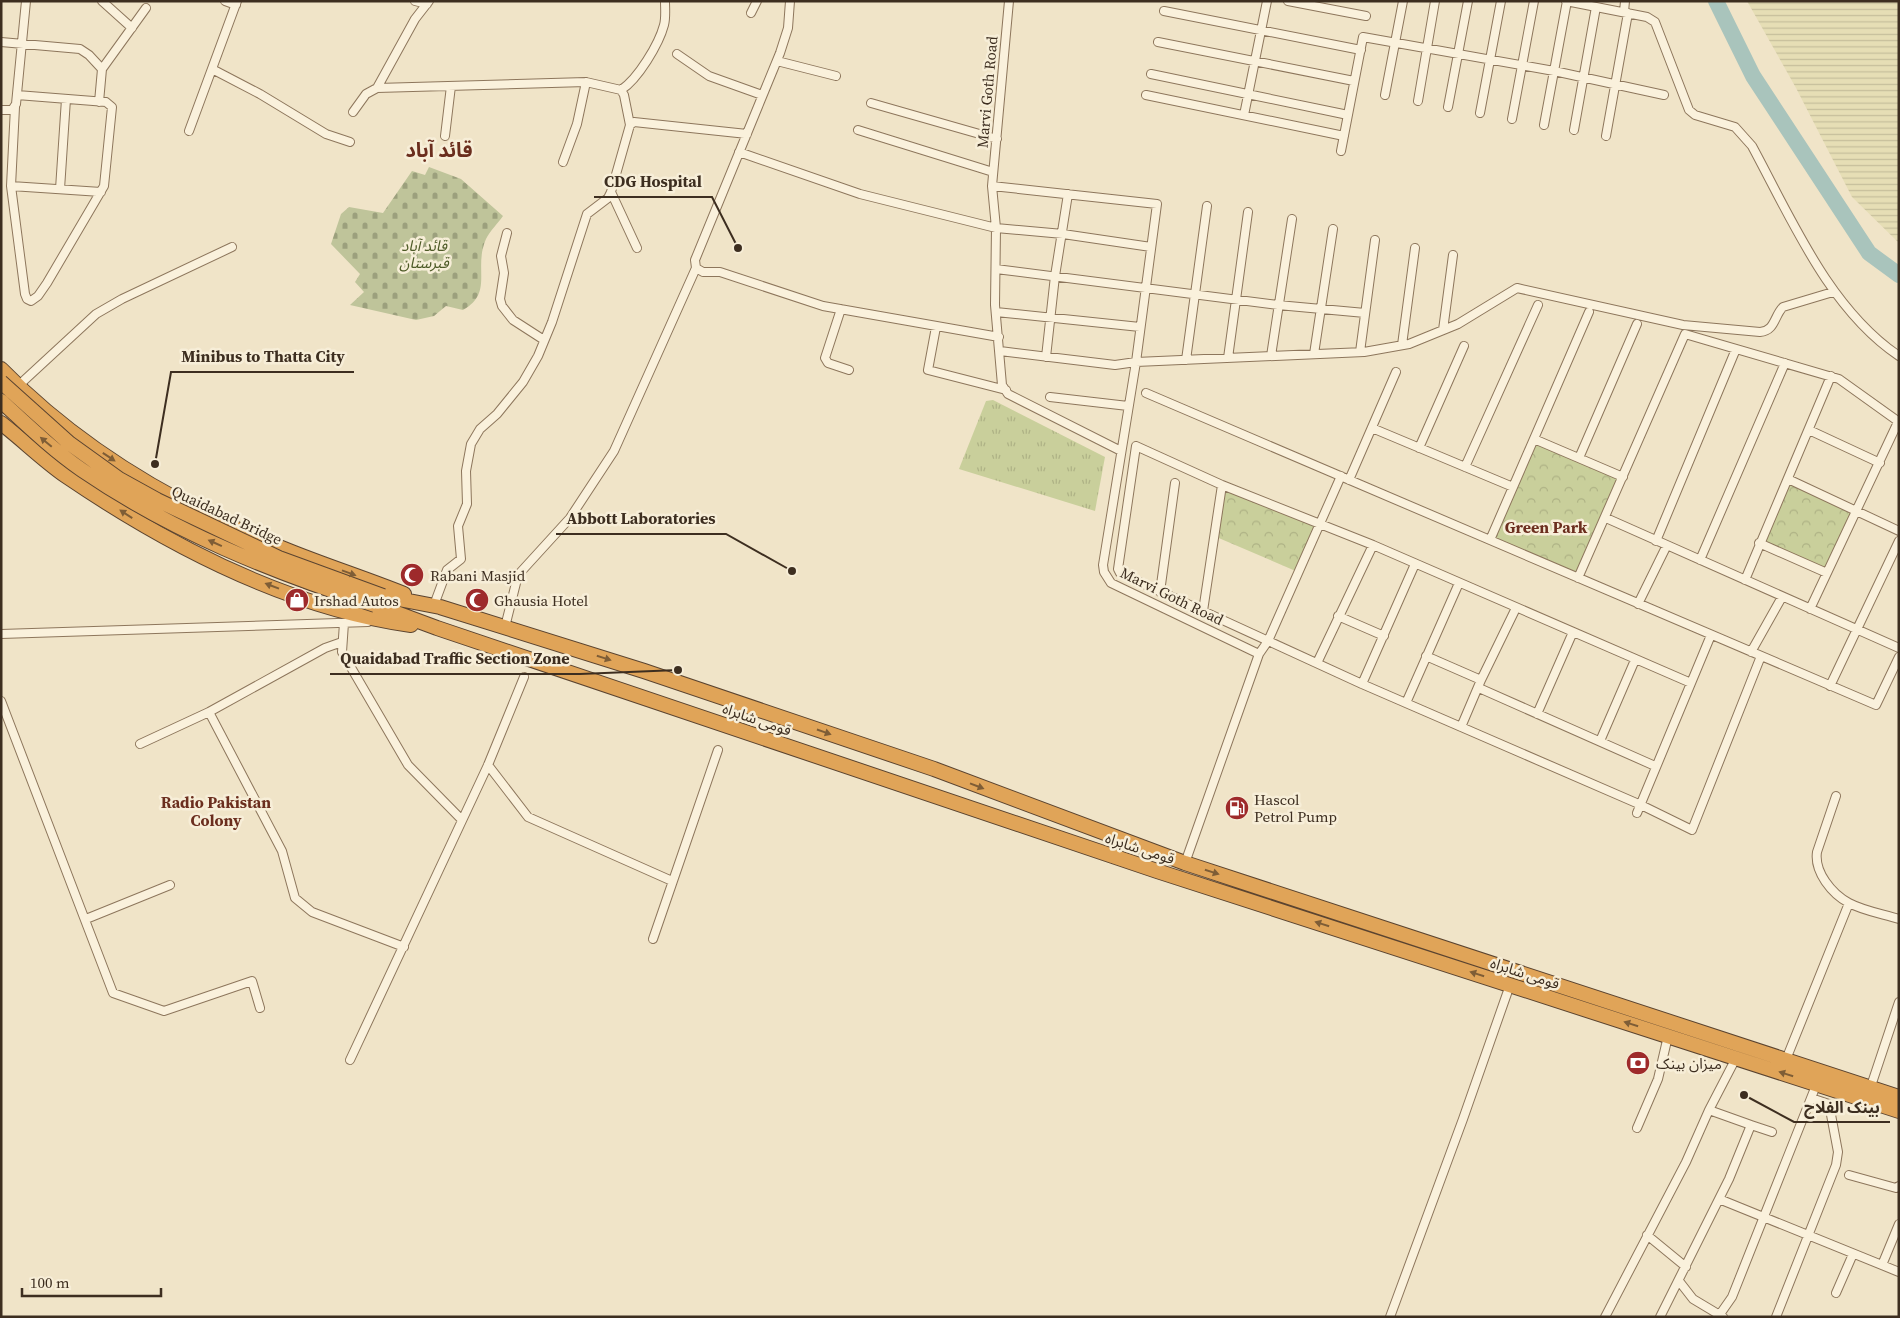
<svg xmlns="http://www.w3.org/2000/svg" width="1900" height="1318" viewBox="0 0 1900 1318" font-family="'Source Serif 4','Noto Sans Arabic',serif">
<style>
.farmland{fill:url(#farmland-rules)}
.grass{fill:url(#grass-tufts)}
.forest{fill:url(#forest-crowns)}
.cemetery{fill:url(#cemetery-stones)}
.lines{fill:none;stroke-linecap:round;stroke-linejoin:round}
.river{stroke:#a9c4bc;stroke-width:16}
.street-casing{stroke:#8d765c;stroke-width:10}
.highway-casing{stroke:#5b4430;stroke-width:16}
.street{stroke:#faf1dc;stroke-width:8}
.highway{stroke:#e0a458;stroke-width:14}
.highway-bridge-casing{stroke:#5b4430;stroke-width:16;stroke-linecap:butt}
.highway-bridge{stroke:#e0a458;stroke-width:14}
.oneway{fill:#7e5d36}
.labels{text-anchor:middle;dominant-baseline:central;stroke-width:5;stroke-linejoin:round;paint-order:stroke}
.street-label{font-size:15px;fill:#3d2e20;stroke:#f7eed8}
.park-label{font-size:15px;font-style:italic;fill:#4d5a26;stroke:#f7eed8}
.poi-label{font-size:15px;fill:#3d2e20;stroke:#f7eed8;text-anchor:start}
.neighbourhood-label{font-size:16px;font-weight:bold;fill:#6b2e1e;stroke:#f7eed8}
.district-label{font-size:20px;font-weight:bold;fill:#6b2e1e;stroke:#f7eed8}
.leader{fill:none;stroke:#3d2e20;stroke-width:2}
.callout-dot{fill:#3d2e20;stroke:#f7eed8;stroke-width:2}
.callout-label{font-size:16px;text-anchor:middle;font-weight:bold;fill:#3d2e20;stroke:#f7eed8;stroke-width:5;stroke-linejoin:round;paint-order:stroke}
</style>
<defs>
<pattern id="farmland-rules" width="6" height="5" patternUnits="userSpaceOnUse" patternTransform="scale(1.25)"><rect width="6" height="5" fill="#e6deb5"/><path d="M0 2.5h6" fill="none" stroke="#c6bf9b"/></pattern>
<pattern id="grass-tufts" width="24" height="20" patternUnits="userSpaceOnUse" patternTransform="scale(1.25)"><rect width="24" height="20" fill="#c9cf9b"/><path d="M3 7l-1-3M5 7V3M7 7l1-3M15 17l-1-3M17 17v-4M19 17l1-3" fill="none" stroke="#aeb285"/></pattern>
<pattern id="forest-crowns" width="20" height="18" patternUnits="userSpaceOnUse" patternTransform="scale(1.25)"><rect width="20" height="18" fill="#c9cf9b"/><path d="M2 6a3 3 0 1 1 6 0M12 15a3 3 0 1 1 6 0" fill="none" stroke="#aeb285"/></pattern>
<pattern id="cemetery-stones" width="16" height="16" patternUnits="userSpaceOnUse" patternTransform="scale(1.25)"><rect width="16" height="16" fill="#bfc49a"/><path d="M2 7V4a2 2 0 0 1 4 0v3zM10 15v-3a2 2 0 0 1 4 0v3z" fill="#9ca07d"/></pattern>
</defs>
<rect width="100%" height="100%" fill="#f0e4c8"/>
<!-- farmland -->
<path class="farmland" d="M1747,1H1899V243L1852,197L1796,88Z"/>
<!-- grass -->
<path class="grass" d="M993,400L1105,457L1095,511L959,469L986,401Z"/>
<!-- forest -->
<path class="forest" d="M1534,439L1623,477L1578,578L1490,540Z
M1788,479L1856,510L1827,573L1759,543Z
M1222,485L1320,523L1298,572L1214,536Z"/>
<!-- cemetery -->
<path class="cemetery" d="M429,167L461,179L503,216C498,223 490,231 486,239C473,268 494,293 463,310L446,306L434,316L416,320L350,305L364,292L355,282L360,274L331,244L341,214L349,207L383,213L412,171L425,175Z"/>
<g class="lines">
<!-- river -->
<path class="river" d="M1716,1L1753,76L1869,253L1899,275"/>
<!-- street casing -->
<g class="street-casing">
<path id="street" d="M102,1L132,28
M225,1L236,5
M415,1L427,4
M790,1L788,28L780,53L695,260L696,268L703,272H720L823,306L999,337
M1009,1L992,186L996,228L995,305L1002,385L1008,394L1121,451
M1288,1L1366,16
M1566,1L1647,17L1655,22L1689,110L1695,115L1735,127L1752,146C1791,218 1829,309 1899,356
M1164,11L1361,50
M1624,12L1625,1
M751,13L757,1
M1,42L80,49L89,55L102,69
M1158,42L1354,81
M677,54L709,76L762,95
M777,61L836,76
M212,69L260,94L326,134L350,142
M1151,74L1348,115
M377,88L415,19L429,1
M621,90C638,79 659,44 664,25C666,18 665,9 665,1
M1146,95L1344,136
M1385,95L1403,1
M1418,101L1435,1
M99,102L102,69L146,8
M871,103L997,139
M15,107L11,186L25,294L27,299L31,301L38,296L47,283L104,186L112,107L106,102L17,95
M1448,107L1468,1
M1,110H12L16,104L26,1
M353,112L366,94L377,88L586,82L621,90L624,95L630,125
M1480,113L1501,1
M1244,115L1267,1
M1512,119L1534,1
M1544,125L1567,1
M858,130L993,172
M1574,130L1596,7
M189,131L237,1
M445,136L451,86
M1606,136L1628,13
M1341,151L1363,37L1554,71L1664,95
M739,152L860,194L996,228L1063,234L1151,247
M563,162L577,124L586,82
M11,186L101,192
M992,186L1157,204L1136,362L1103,565L1104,572L1111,583L1259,654L1185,863
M60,189L66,99
M611,192L637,248
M507,233L501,256L504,273L500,299L502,306L513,320L544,340
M996,269L1278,305L1365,313
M841,309L825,358L828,363L849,370
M996,312L1140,327
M936,327L928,370L1006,390
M1443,330L1453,255
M1402,345L1415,248
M1000,351L1115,365L1136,362L1364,352L1409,344L1458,324L1517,288L1683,325L1760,332C1775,331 1774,316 1783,307L1833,292
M1360,352L1375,240
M1314,354L1333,229
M1271,356L1292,219
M1046,357L1055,276L1068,194
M1228,358L1248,212
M1186,360L1207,206
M18,386L96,314L122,299L232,247
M1146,393L1876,705L1899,657
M1050,397L1128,406
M1372,428L1513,487
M1809,430L1880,463
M1534,439L1623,477
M1419,448L1464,346
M1579,458L1637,324
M1465,467L1538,305
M1788,479L1899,531
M1349,480L1396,372
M1606,518L1899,648
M1490,540L1589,312
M1656,541L1736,349
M1759,543L1827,573
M1700,560L1785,363
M1415,564L1362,684L1641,805L1692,830L1761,656
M1578,578L1685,334L1839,379L1899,422
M1745,580L1831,376
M1160,592L1175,483
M1638,604L1667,545
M434,605L447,570L461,559L458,526L467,504L466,471L471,444L480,429L497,414L523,382L538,356L552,322L587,214L608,198L611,192L630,125L634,122L747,134
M1810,609L1898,422
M1203,611L1222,485
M1338,616L1384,636
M344,623L342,652L408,765L462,820
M505,627L518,575L570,518L614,451L696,268
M1,634L368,622
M1751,652L1782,597
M1259,654L1268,641L1341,476
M1426,656L1481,680
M1317,663L1373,545
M1362,684L1120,573L1118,569L1136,446L1222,485L1373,545L1691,683
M1830,686L1899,541
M1479,688L1655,766
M1,701L113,993L164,1011L252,981L260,1008
M1406,703L1459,583
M209,712L282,851L295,898L312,912L404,947
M1537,714L1573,632
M1461,727L1481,680L1516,608
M1600,741L1635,660
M140,744L209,712L325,648L342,642
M488,765L528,817L672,881
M1836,796L1817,852C1814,872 1832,894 1849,903C1864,911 1883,914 1899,919
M1637,813L1711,635
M86,919L170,885
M653,939L718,750
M1736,1058L1709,1110L1751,1125
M350,1060L488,765L524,677
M1785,1062L1849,903
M1870,1089L1899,1002
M1637,1128L1658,1079L1668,1036
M1849,1175L1896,1188L1899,1186
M1719,1199L1899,1272
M1647,1235L1686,1267
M1882,1265L1899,1224
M1679,1281L1693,1299L1723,1317
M1836,1293L1853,1254
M1390,1317L1463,1119L1510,985
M1605,1317L1686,1162L1709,1110
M1660,1317L1729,1179L1751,1125L1772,1132
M1718,1317L1732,1297L1817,1083
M1776,1317L1836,1165L1838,1152L1829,1104L1811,1098"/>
</g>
<!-- highway casing -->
<g class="highway-casing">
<path id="highway" d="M1,369C79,449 180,508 284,549C323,565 364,578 404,594
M1,423C23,440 43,460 66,476C169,546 287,608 411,625
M383,596L440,607L644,671L934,769L1185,863L1899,1097
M375,605L437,628L1157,871L1899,1111"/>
</g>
<!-- street -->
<use href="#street" class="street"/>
<!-- highway -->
<use href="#highway" class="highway"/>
<!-- highway-bridge casing -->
<g class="highway-bridge-casing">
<path id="highway-bridge" d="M1,382L69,443L119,479L157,500L279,558L383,596
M1,401C27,425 53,450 82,470C171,531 273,572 375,605"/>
</g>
<!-- highway-bridge -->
<use href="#highway-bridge" class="highway-bridge"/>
</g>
<!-- one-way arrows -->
<defs><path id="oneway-solid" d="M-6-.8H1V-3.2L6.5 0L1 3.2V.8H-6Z" transform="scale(1.25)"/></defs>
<g class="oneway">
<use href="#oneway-solid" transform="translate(46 442) rotate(-140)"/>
<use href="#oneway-solid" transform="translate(109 457) rotate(34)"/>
<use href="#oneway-solid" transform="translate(126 514) rotate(-147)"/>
<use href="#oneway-solid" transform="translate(215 543) rotate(-156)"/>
<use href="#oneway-solid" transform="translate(349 573) rotate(20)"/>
<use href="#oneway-solid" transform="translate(272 586) rotate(-159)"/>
<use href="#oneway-solid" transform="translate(604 658) rotate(17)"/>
<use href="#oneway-solid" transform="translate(824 732) rotate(19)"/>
<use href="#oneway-solid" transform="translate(977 786) rotate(21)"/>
<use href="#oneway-solid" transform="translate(1212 872) rotate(18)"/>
<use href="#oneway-solid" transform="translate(1322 924) rotate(-162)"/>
<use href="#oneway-solid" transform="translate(1477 974) rotate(-162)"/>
<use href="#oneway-solid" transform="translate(1631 1024) rotate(-162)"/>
<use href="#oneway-solid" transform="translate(1786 1074) rotate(-163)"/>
</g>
<!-- icons -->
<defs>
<g id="mosque-disc" transform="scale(1.25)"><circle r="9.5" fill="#9e2a2b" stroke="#f7eed8"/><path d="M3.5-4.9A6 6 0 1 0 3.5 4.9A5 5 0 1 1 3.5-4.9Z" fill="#fff"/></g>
<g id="shop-disc" transform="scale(1.25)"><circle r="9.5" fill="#9e2a2b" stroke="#f7eed8"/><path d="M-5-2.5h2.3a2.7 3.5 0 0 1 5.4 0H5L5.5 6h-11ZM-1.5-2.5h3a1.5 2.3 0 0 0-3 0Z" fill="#fff"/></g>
<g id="fuel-disc" transform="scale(1.25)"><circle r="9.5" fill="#9e2a2b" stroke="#f7eed8"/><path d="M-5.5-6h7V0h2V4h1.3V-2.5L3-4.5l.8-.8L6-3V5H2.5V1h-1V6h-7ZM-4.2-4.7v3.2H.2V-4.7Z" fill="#fff"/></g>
<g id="bank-disc" transform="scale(1.25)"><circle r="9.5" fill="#9e2a2b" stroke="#f7eed8"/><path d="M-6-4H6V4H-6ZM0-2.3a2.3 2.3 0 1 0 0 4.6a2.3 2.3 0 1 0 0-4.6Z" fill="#fff"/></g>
</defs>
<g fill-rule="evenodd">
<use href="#mosque-disc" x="412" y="575"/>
<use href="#shop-disc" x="297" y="600"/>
<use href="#mosque-disc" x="477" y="600"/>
<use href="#fuel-disc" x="1237" y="808"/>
<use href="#bank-disc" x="1638" y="1063"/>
</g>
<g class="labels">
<!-- street labels -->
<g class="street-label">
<text transform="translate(987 92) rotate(-85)">Marvi Goth Road</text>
<text transform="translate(227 515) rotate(25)">Quaidabad Bridge</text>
<text transform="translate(1172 596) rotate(26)">Marvi Goth Road</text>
<text transform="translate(757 719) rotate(19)">قومی شاہراہ</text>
<text transform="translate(1140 848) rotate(18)">قومی شاہراہ</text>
<text transform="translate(1525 973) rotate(18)">قومی شاہراہ</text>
</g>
<!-- park labels -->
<g class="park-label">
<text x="424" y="245">قائد آباد<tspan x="424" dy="17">قبرستان</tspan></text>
</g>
<!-- poi labels -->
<g class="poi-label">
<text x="430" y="575">Rabani Masjid</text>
<text x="314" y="600">Irshad Autos</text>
<text x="494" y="600">Ghausia Hotel</text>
<text x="1254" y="799">Hascol<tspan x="1254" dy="17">Petrol Pump</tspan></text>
<text x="1656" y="1063">میزان بینک</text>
</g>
<!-- neighbourhood labels -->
<g class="neighbourhood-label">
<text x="1546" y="527">Green Park</text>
<text x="216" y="802">Radio Pakistan<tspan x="216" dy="18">Colony</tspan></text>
</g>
<!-- district labels -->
<g class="district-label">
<text x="439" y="150">قائد آباد</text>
</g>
</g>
<!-- callouts -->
<path class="leader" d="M738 248L712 197H594M155 464L171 372H354M792 571L726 534H556M678 670L580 674H330M1744 1095L1794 1122H1890"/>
<g class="callout-dot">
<circle cx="738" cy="248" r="5"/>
<circle cx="155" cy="464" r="5"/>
<circle cx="792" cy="571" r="5"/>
<circle cx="678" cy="670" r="5"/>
<circle cx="1744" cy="1095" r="5"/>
</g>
<g class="callout-label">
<text x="653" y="187">CDG Hospital</text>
<text x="263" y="362">Minibus to Thatta City</text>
<text x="641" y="524">Abbott Laboratories</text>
<text x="455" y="664">Quaidabad Traffic Section Zone</text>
<text x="1842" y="1113">بینک الفلاح</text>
</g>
<!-- border -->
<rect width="1900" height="1318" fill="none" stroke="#3d2e20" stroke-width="5"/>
<!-- scale -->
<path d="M22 1288v8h139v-8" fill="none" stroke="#3d2e20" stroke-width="2.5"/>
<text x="30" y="1288" font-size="15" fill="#3d2e20" stroke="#f7eed8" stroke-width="4" paint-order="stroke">100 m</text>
</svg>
